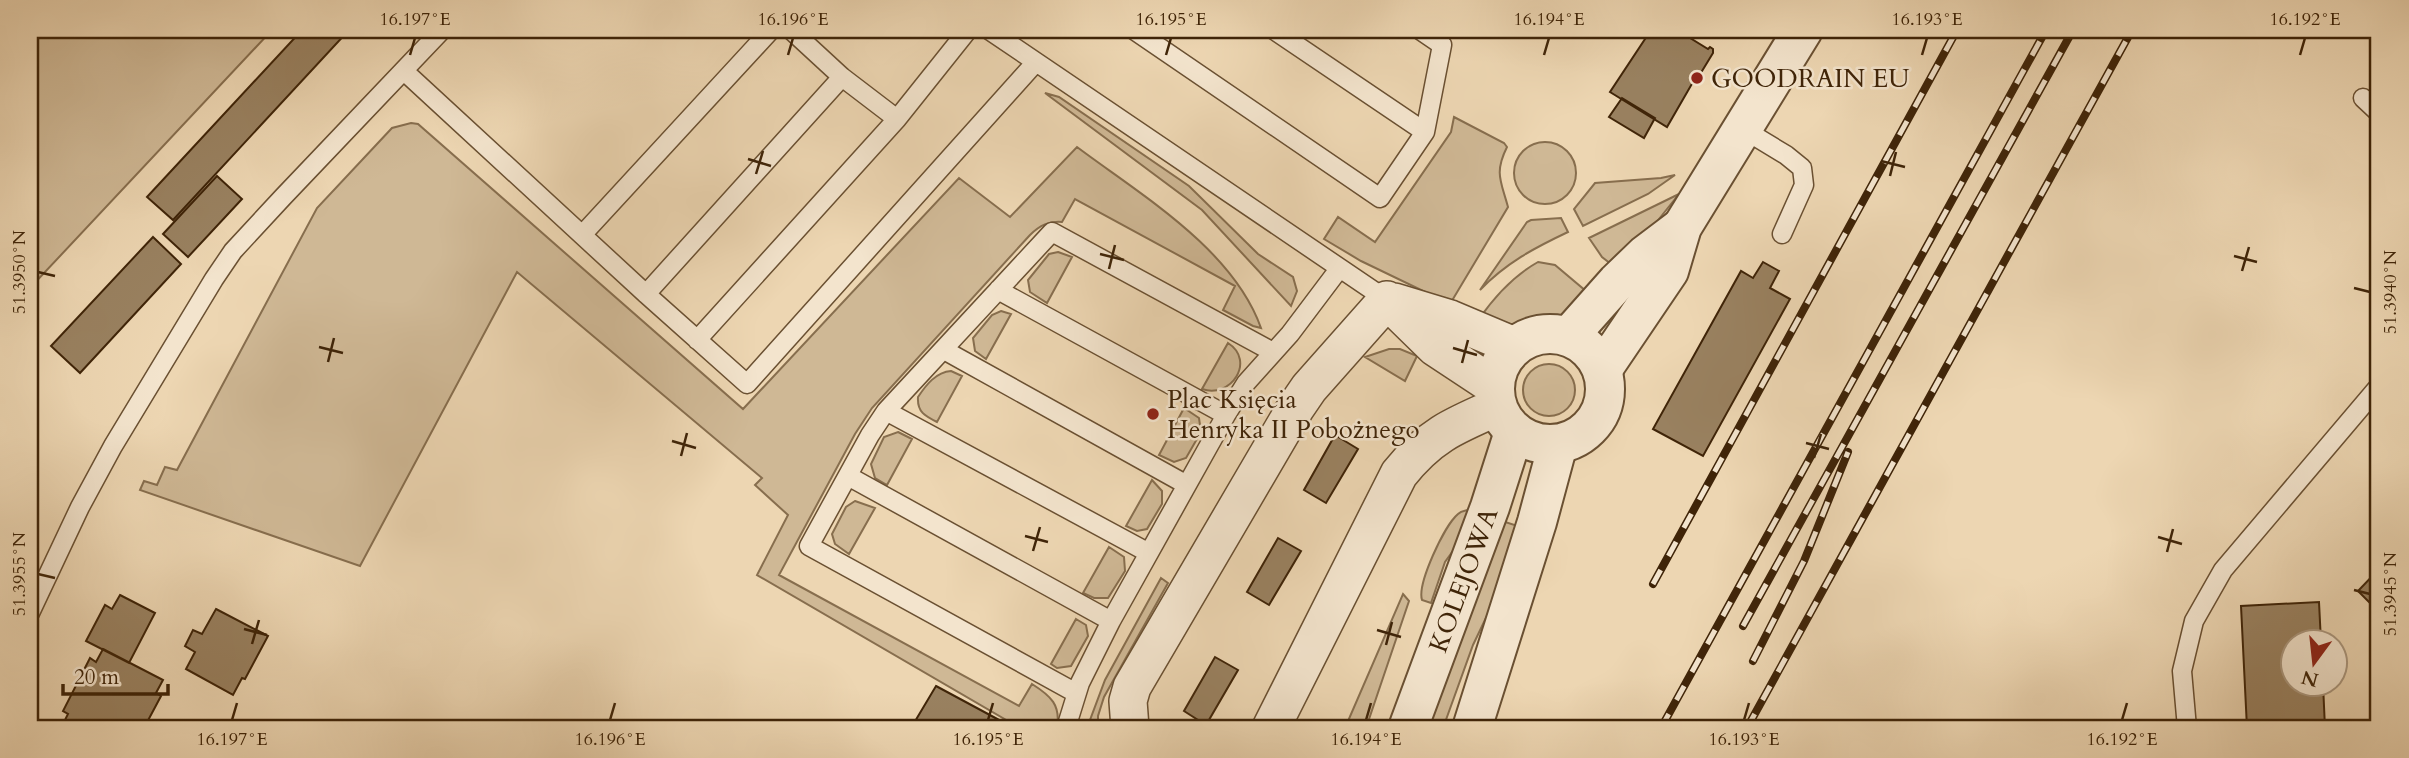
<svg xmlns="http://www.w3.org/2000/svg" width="2409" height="758" viewBox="0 0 2409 758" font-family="Cardo,serif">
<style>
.green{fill:#cfb895;stroke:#876e4e;stroke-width:2}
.building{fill:#998160;stroke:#3f2408;stroke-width:2}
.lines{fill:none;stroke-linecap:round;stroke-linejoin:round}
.service-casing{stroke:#6a5032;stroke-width:21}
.minor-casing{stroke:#6a5032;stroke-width:40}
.tertiary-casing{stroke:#6a5032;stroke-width:42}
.service{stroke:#f3e4cd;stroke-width:18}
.minor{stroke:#f3e4cd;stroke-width:37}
.tertiary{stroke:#f3e4cd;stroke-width:38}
.rail-casing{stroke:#3f2408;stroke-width:8}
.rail{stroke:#f3e4cd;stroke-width:5;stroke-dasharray:16;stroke-linecap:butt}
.ticks{fill:none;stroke:#3f2408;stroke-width:2.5}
.poi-dot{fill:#8f2418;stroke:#f3e4cd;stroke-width:2.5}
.labels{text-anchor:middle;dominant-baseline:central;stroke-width:5;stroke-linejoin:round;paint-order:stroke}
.poi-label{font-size:26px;fill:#3f2408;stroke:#f3e4cd;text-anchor:start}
.street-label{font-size:26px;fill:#3f2408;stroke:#f3e4cd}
.neatline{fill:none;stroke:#3f2408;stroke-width:2.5}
.ticks-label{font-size:18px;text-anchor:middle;fill:#3f2408}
</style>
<rect width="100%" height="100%" fill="#edd6b2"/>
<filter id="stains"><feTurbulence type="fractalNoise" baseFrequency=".00286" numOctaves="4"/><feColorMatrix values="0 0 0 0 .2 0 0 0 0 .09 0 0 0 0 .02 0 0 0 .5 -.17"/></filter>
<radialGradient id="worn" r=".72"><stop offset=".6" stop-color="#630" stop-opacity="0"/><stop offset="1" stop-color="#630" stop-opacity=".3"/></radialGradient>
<!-- green -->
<path class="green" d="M30,30H272L30,288Z
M1045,93L1059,97L1189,186L1258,254L1293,277L1297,291L1291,306L1202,210Z
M1454,117L1504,143L1507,147C1494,173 1501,181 1508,207L1450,304L1361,261L1324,239L1338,217L1375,242L1451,132Z
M411,123L418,124L743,409L959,178L1010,217L1077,147C1141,195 1233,249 1261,328L1253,326L1223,310L1235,286L1075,199L1062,222C1049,221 1040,225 1030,235L872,408L855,434L779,575L1019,706L1032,684C1051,696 1061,705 1057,728H1020L757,575L788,515L755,485L762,478L517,272L360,566L140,490L144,481L157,485L165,467L177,470L317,208L392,128Z
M1514 173a31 31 0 1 1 62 0a31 31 0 1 1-62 0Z
M1675,175L1648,194L1583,226L1574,209L1595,183L1661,178Z
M1679,194L1647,234L1616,268L1602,257L1589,238Z
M1561,218L1568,232C1534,248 1506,263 1480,290L1527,222L1531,220Z
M1058,252L1072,257L1047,303L1030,292L1028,280L1049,254Z
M1538,262L1555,265L1593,297C1583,304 1572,314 1561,318C1534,328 1506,325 1479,319C1495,296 1513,276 1538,262Z
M1001,311L1011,314L986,359L975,351L973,338L992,315Z
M1228,343C1256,361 1231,399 1202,389Z
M1389,349H1400L1417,356L1405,381L1365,357Z
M1523 390a26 26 0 1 1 52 0a26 26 0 1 1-52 0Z
M951,371L962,376L937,422C925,416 917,412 918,397C926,385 936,372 951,371Z
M1184,408L1199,418L1201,432L1186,458L1174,462L1159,455Z
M898,432L912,439L887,485L875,478L871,464L884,437Z
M1152,480L1162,491V504L1147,529L1137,531L1126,526Z
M855,501L875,508L849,554L835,544L832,534L846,507Z
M1468,510L1476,513L1468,530L1445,562L1431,603L1422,600C1417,584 1444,526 1458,514C1461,511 1464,511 1468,510Z
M1499,520L1524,528L1495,599L1473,645L1443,728H1427Z
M1109,547L1124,557L1125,571L1108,598H1094L1083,593Z
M1161,578L1168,583L1104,697L1098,716V728H1087L1105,680Z
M1403,594L1409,601L1366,728H1345Z
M1076,619L1086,625L1088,636L1071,666L1057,668L1051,664Z"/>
<!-- building -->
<path class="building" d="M302,30H349L173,220L147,197Z
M1651,30H1677L1708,49L1710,47L1713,49V53L1699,76L1697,75L1667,127L1610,92Z
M1622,98L1655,118L1644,138L1609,117Z
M217,176L242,199L188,257L163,234Z
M153,237L181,264L80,373L51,346Z
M1763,262L1779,271L1770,288L1790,299L1703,456L1653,429L1741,271L1753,278Z
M1335,435L1358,449L1326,503L1304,490Z
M1278,538L1301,551L1269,605L1247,592Z
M2379,569V612L2358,591Z
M120,595L155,613L129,663L86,641L105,605L112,609Z
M2319,602L2321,642H2294V684H2323L2325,728H2247L2241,606Z
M216,609L268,636L245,679L242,678L233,695L186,669L195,652L185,646L193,630L202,634Z
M103,649L163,680L156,693L161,696L144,728H61L68,714L63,711L90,658L96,662Z
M1215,657L1238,670L1206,725L1184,711Z
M936,686L1014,728H911Z"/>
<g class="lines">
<!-- service casing -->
<g class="service-casing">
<path id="service" d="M791,30L842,77L897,119
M989,30L1387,300
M1134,30L1380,198L1425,132L1442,45L1420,30
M1274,30L1425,132
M404,71L646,294L747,384L1036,62
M2363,98L2379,113
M1743,129L1786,155L1802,168L1804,185L1782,234
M582,235L771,30
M998,290L1226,415
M646,294L842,77
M697,340L897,119L968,30
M944,350L1187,485
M886,411L1149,553
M848,476L1111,621
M30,613L80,507L113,446L214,279L233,251L283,197L442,30
M1076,693L809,546L870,435L886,411L1052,232L1273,352
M1066,728L1080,683L1111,621L1226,415L1246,383L1290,334L1339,269
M2187,728L2182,671L2194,621L2223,570L2379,386"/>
</g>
<!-- minor casing -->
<g class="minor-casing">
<path id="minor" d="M1387,300L1435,347L1494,386
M1394,302L1450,319L1514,346
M1130,728L1128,701L1132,687L1296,407L1309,388L1387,300
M1271,728L1399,474C1429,436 1453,426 1497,407"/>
</g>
<!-- tertiary casing -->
<g class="tertiary-casing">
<g id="tertiary">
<circle cx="1550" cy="389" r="55"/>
<path d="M1569,336L1617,282L1645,255L1682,227"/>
<path d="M1602,370L1669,271L1682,227L1803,30"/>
<path id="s1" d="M1408,728L1490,507L1514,432"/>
<path d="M1472,728L1537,522L1558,444"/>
</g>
</g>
<!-- service -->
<use href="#service" class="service"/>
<!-- minor -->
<use href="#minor" class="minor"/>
<!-- tertiary -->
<use href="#tertiary" class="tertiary"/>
<!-- rail casing -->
<g class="rail-casing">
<path id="rail" d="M1653,584L1957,30
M1743,626L2073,30
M1753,661L1804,561L1848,452
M1661,728L2046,30
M1747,728L2132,30"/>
</g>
<!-- rail -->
<use href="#rail" class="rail"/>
</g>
<!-- ticks -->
<path class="ticks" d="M410,55L415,38M788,55L793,38M1166,55L1171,38M1544,55L1549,38M1922,55L1927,38M2300,55L2305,38M748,159L771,166M1881,161L1905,167M756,174L763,151M1890,176L1896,152M1100,254L1124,260M2234,256L2257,262M1109,269L1115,245M2242,271L2249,247M38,272L55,276M2354,288L2370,292M319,347L343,353M1453,348L1477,355M328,362L334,338M1462,363L1468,340M672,441L696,448M1806,443L1829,449M681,456L687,433M1814,458L1821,434M1025,536L1048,542M2158,537L2182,544M1033,551L1040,527M2167,552L2173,529M38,574L55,578M2354,590L2370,594M244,629L267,635M1377,630L1401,637M252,644L259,620M1386,645L1392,622M232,720L237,703M610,720L615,703M988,720L993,703M1366,720L1371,703M1744,720L1749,703M2122,720L2127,703"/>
<!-- markers -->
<g class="poi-dot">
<circle cx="1697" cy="78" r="7"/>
<circle cx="1153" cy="414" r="7"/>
</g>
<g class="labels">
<!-- poi labels -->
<g class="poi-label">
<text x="1711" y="78">GOODRAIN EU</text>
<text x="1167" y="399">Plac Księcia<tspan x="1167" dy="30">Henryka II Pobożnego</tspan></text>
</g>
<!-- street labels -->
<g class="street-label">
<text stroke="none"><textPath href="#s1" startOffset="158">KOLEJOWA</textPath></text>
</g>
</g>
<!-- margin -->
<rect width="2409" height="758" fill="none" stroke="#edd6b2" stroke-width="77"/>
<!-- north arrow -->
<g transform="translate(2314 663) rotate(195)"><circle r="33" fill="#f3e4cd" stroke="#ab977e" stroke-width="2"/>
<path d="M0-5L12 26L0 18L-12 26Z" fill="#8f2418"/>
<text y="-10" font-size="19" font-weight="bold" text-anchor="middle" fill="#3f2408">N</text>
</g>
<!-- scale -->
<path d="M63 684v10h105v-10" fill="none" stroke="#3f2408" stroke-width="3.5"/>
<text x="74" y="684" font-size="21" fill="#3f2408" stroke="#f3e4cd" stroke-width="5" paint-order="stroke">20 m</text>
<rect x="38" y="38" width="2332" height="682" class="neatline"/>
<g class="ticks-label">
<text x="415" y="25">16.197°E</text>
<text x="793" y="25">16.196°E</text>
<text x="1171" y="25">16.195°E</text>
<text x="1549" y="25">16.194°E</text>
<text x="1927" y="25">16.193°E</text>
<text x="2305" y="25">16.192°E</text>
<text transform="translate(19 272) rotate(-90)" y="6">51.3950°N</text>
<text transform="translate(2390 292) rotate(-90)" y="6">51.3940°N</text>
<text transform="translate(19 574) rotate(-90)" y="6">51.3955°N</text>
<text transform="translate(2390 594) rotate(-90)" y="6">51.3945°N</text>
<text x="232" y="745">16.197°E</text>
<text x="610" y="745">16.196°E</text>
<text x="988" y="745">16.195°E</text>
<text x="1366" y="745">16.194°E</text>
<text x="1744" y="745">16.193°E</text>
<text x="2122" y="745">16.192°E</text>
</g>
<rect width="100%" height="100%" filter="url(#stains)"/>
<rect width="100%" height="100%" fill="url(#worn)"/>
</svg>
